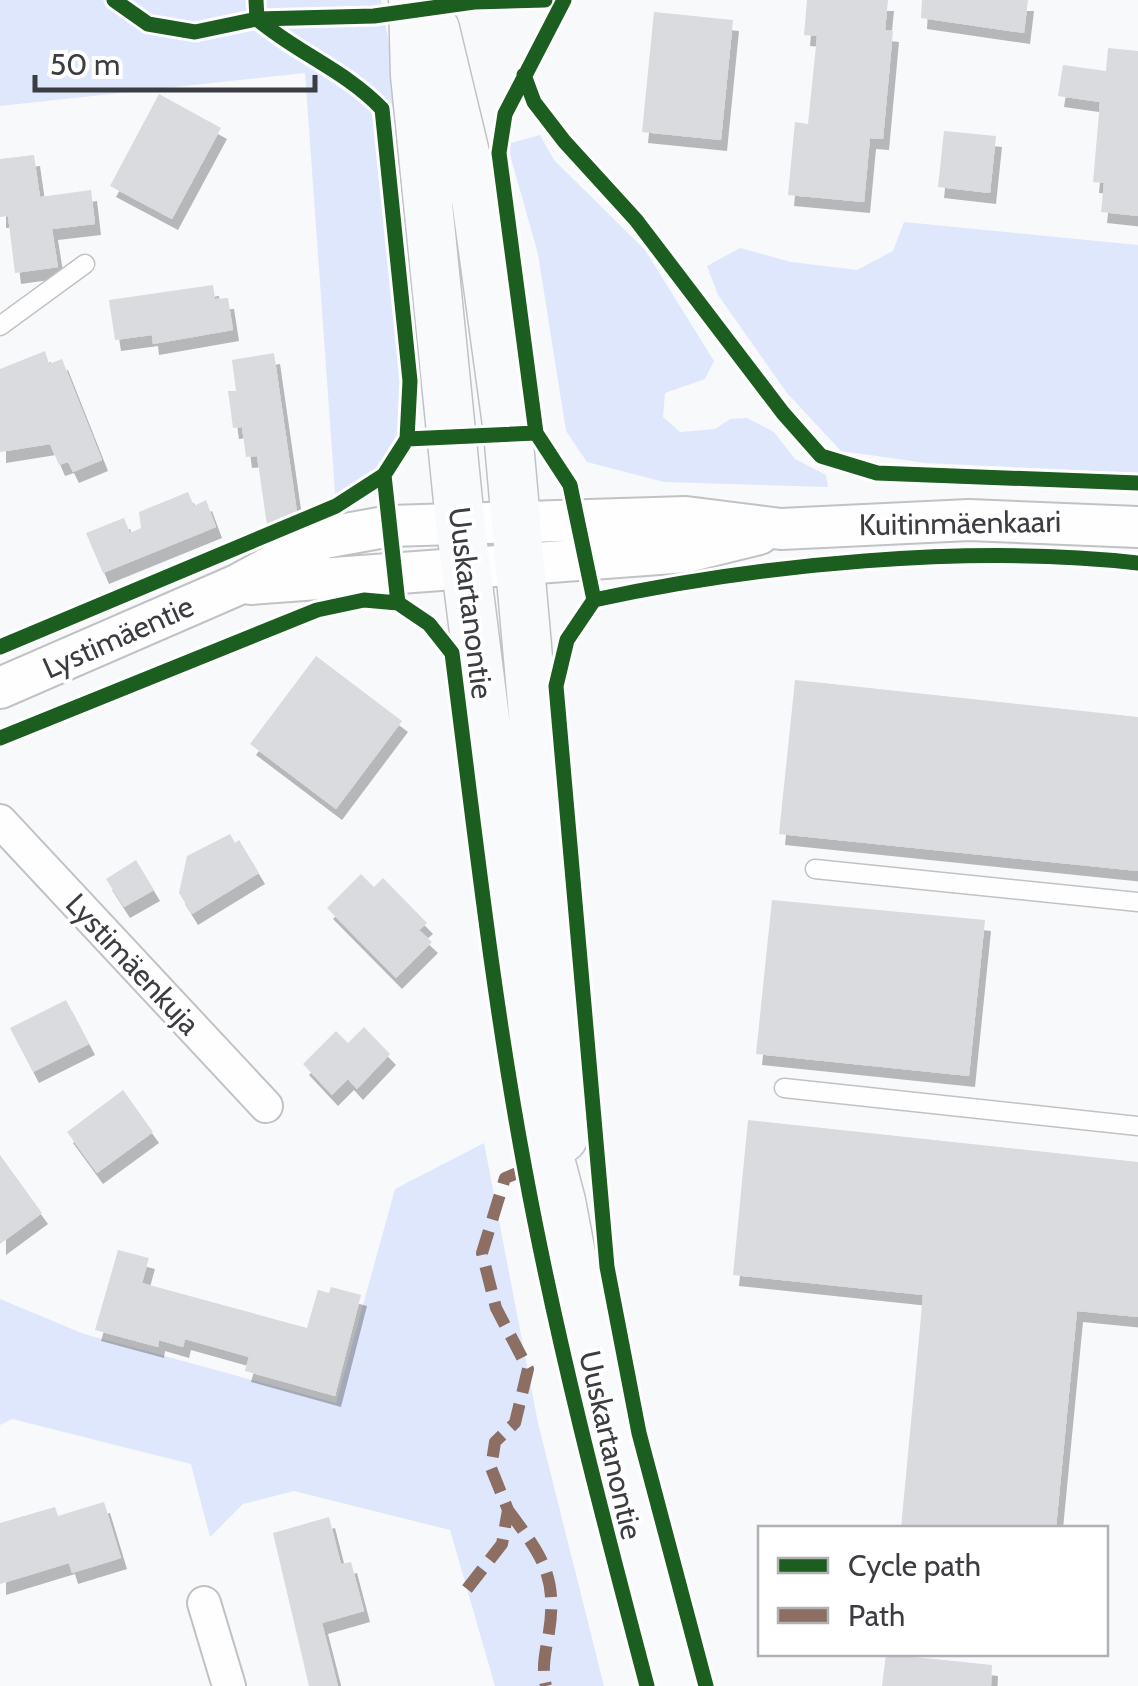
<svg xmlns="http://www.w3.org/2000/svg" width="1138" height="1686" viewBox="0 0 1138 1686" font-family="Cabin,sans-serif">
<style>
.green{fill:#dfe7fc}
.building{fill:#d9dbde;filter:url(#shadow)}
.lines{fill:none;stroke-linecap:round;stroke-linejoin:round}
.service-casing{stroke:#c1c2c5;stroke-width:21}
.minor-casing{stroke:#c1c2c5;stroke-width:36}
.tertiary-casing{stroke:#c1c2c5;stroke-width:44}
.secondary-casing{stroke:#c1c2c5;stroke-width:51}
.service{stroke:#fefefe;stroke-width:18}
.minor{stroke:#fefefe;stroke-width:32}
.tertiary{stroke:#fefefe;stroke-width:40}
.secondary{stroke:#f9fafc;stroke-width:48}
.quiet{stroke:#8d6e63;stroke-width:12;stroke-dasharray:25 12;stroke-linecap:butt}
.cycleway-casing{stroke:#fff;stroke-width:21}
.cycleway{stroke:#1b5e20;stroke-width:15}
.labels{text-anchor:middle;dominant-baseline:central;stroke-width:8;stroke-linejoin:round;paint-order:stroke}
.street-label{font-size:30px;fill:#3b3d42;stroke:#fff}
</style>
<defs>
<filter id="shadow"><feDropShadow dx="6" dy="11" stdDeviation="0" flood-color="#0004"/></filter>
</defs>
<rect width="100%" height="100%" fill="#f7f9fb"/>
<!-- green -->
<path class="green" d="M0,0H381L396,83L387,166L410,381L407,439L384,475L336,506L305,73L0,106Z
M540,135L554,160L645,250L714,361L705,379L665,393L663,417L680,432L715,429L730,419L747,418L774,432L795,459L826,475L828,487L664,482L587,462L566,431L538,254L507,144Z
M904,222L1138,245V473L926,463L841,451L787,393L718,295L707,266L740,248L791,262L857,270L893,251Z
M484,1143L538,1423L604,1686H495L450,1530L294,1491L243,1504L210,1537L191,1464L12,1419L0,1425V1299L84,1334L336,1403L395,1189Z"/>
<!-- building -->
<path class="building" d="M807,0H888L885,30L893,31L883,139L870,138L864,202L788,195L795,122L808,124L817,36L804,35Z
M922,0H1028L1024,33L921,18Z
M654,12L733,20L721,140L642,132Z
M1108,48L1138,51V216L1101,212L1104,183L1093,182L1100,102L1058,96L1063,65L1106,71Z
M159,94L221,128L172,219L110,186Z
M944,131L996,136L990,193L938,187Z
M34,155L40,197L91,190L95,224L52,229L58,267L15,273L8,216L0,217V159Z
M213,285L215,299L228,298L233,330L153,344L152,335L115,340L109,300Z
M45,351L49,364L62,359L102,460L73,472L68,462L59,465L50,444L0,452V369Z
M274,353L297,512L267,525L257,456L246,457L242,427L233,428L228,391H236L232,360Z
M188,492L194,506L206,500L216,527L103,573L86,533L124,518L130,533L141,528L139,512Z
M316,656L402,721L336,809L250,744Z
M795,680L1138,717V871L779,834Z
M230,834L235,843L239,840L259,873L192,914L179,893L187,856Z
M136,860L154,890L124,907L106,879Z
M361,874L374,887L383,878L427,923L419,930L432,942L396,978L327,908Z
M772,900L985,920L969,1076L756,1054Z
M66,1000L89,1044L33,1072L10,1028Z
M364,1027L390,1054L357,1089L348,1079L332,1095L303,1064L336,1031L348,1043Z
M123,1090L153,1132L97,1173L67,1132Z
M748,1120L1138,1162V1317L1077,1311L1056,1528H901L923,1295L733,1275Z
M0,1155L42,1213L0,1244Z
M118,1250L149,1258L142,1283L307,1328L318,1290L329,1293L331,1287L361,1295L335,1396L245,1371L249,1357L185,1339L183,1347L159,1340L158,1347L95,1330Z
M104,1502L121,1558L72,1573L69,1563L0,1584V1523L55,1507L58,1516Z
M329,1517L341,1564L351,1562L364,1611L322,1623L338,1686H309L273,1533Z
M886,1654L992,1665L991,1686H882Z"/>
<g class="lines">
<!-- service casing -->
<g class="service-casing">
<path id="service" d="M0,326L85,264
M815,869L1138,902
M784,1088L1138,1126"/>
</g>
<!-- minor casing -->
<g class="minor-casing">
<path id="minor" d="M0,821L266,1106
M204,1603L229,1686"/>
</g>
<!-- tertiary casing -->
<g class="tertiary-casing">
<path id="tertiary" d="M251,584L686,552L759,534
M0,688L237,585L324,538L390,526L686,517L781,529L969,520L1138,527"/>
</g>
<!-- secondary casing -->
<g class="secondary-casing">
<path id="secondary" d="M413,0L415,75L460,521L532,1091L561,1201L603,1423L672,1686
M435,29L476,199L508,432L552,928L565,1089L563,1138"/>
</g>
<!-- service -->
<use href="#service" class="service"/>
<!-- minor -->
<use href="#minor" class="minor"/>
<!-- tertiary -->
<use href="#tertiary" class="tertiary"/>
<!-- secondary -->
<use href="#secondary" class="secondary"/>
<!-- quiet -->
<path class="quiet" d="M508,1510C540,1554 558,1574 549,1632C546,1650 541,1668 546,1686
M467,1589L502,1544L508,1510L491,1468L495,1442L515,1423L528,1369L496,1308L482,1253L505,1178L525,1170"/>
<!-- cycleway casing -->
<g class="cycleway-casing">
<path id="cycleway" d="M114,0L148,24L195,32L257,19L374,16L474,2L545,0
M564,0L505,114L499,153L536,433L570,485L594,600L567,640L556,686L607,1267L639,1433L706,1686
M524,75L534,102L564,141L636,220L783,413L821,456L877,473L1138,483
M407,439L536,433
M594,600C759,564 971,544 1138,563
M398,603L429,624L452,653C474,825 493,999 525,1170C557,1344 602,1515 647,1686
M0,647L336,506L384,475L407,439L410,381L382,109C346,71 297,53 257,19L256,0
M0,738L317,610L364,600L398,603L384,475"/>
</g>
<!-- cycleway -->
<use href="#cycleway" class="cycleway"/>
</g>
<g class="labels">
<!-- street labels -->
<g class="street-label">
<text transform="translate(960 523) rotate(-1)">Kuitinmäenkaari</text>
<text transform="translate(471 603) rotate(83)">Uuskartanontie</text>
<text transform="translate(118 637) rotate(-24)">Lystimäentie</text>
<text transform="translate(133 964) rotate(47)">Lystimäenkuja</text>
<text transform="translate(611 1445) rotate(77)">Uuskartanontie</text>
</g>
</g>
<!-- legend -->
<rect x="758" y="1526" width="350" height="130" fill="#ffffff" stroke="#b1b1b3" stroke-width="2.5"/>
<rect x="778" y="1558" width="50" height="15" fill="#1b5e20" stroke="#b1b1b3" stroke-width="2.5"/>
<text x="848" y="1576" font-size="30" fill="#3b3d42">Cycle path</text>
<rect x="778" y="1608" width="50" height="15" fill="#8d6e63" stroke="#b1b1b3" stroke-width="2.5"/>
<text x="848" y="1626" font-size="30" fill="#3b3d42">Path</text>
<!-- scale -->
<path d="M35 75v15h280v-15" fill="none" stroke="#3b3d42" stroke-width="5"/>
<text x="50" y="75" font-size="30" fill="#3b3d42" stroke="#ffffff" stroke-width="8" paint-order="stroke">50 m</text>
</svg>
